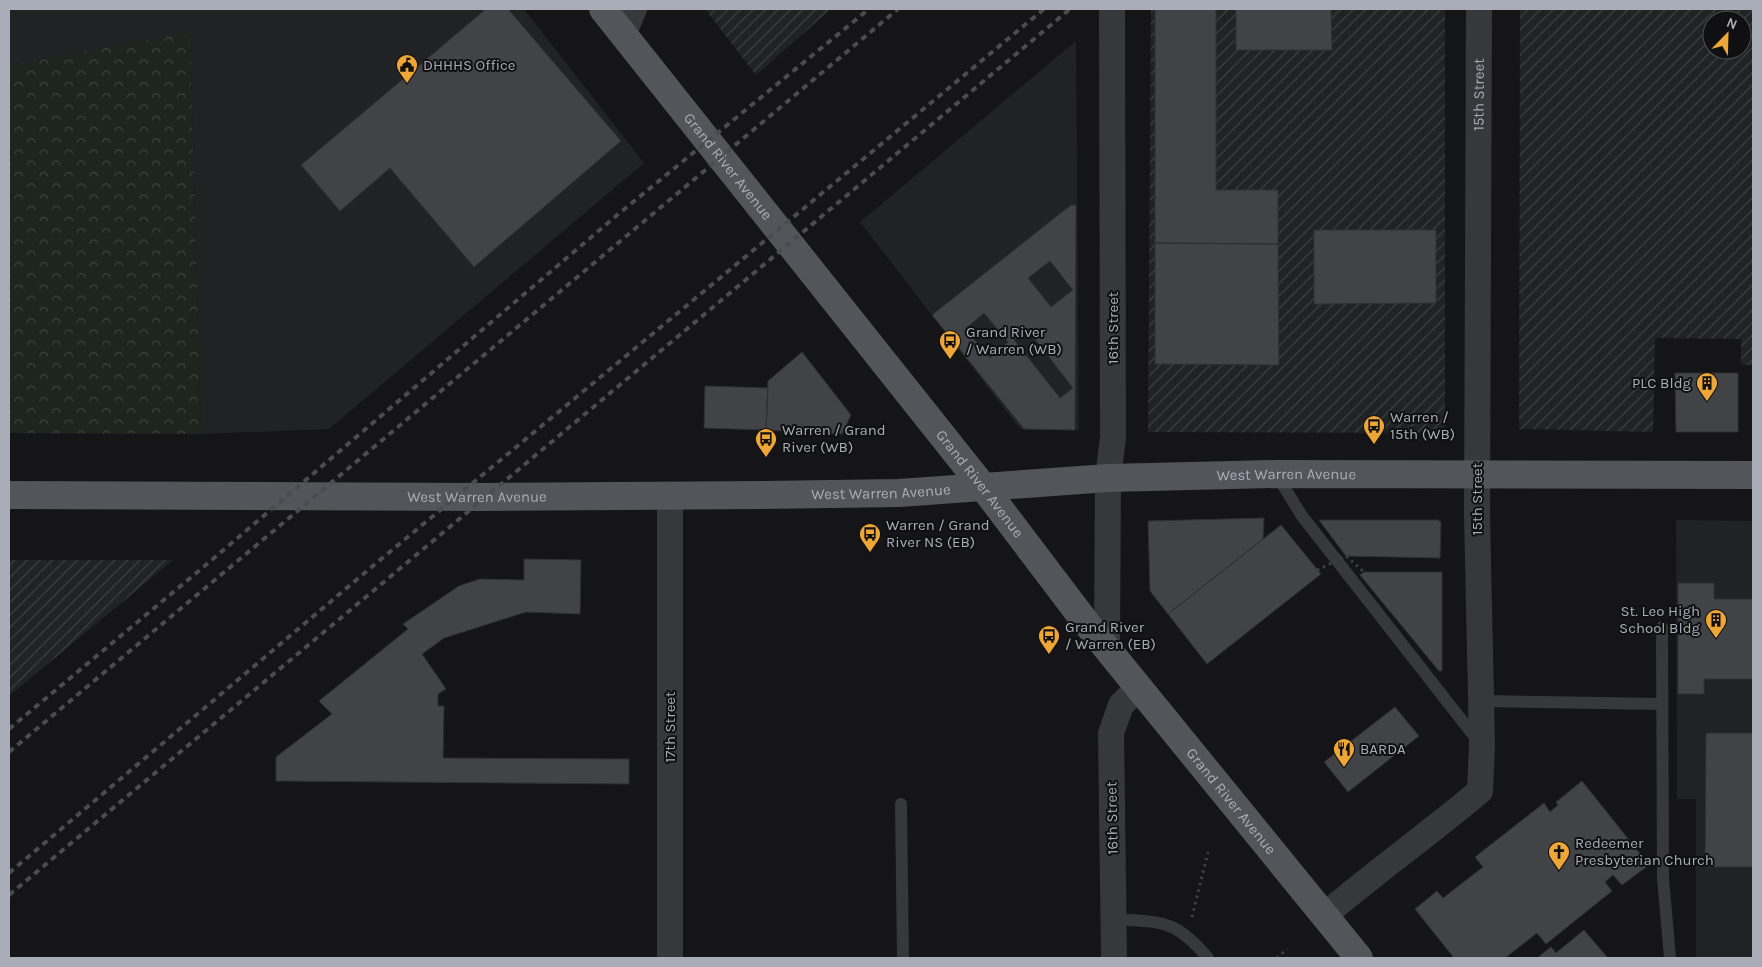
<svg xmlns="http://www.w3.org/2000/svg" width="1762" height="967" viewBox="0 0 1762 967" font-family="Karla,sans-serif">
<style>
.built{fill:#212224}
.industrial{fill:url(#industrial-furrows);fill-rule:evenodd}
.forest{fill:url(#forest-crowns)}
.building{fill:#424347;stroke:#2f3033;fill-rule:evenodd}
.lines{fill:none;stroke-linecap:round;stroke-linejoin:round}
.path{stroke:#3d3f43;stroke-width:3;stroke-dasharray:2.5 4;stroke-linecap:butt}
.lane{stroke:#37383c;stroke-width:12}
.street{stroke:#37383c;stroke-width:26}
.primary{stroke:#53555b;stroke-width:28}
.rail{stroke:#4a4c51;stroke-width:4;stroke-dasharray:6 5;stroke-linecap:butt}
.path-bridge{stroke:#3d3f43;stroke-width:3;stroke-dasharray:2.5 4;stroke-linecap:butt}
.labels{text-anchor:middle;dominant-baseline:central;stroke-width:4;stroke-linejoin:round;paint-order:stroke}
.poi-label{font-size:15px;fill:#a8adb7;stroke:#101012;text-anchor:start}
.street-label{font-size:15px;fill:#a8adb7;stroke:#101012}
</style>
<defs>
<pattern id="industrial-furrows" width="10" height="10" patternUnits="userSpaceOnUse" patternTransform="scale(1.25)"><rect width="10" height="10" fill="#212224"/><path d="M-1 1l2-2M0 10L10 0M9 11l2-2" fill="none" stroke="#3e3f42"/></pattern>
<pattern id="forest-crowns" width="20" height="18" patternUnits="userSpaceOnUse" patternTransform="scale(1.25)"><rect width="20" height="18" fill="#1e251e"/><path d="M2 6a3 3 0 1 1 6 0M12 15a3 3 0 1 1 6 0" fill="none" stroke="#3c423c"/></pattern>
</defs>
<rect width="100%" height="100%" fill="#151517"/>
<!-- built -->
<path class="built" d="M9,9H524L644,163L329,429L201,434L190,33L9,65Z
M1076,41L1079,430L1020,429L860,222Z
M1676,520L1753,521V958H1696V799H1677Z"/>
<!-- industrial -->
<path class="industrial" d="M705,9H831L756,75Z
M1151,9H1445V433L1148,432Z
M1520,9H1753V365H1741V339L1655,338L1653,432L1519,429ZM1712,20H1742V50H1712Z
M9,560H173L9,696Z"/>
<!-- forest -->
<path class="forest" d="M190,32L201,434L9,433V65Z"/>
<!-- building -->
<path class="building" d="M486,9H508L621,141L474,267L390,168L340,211L301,165Z
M1155,9H1216V190H1278V244L1155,243Z
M1236,9H1331L1332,50H1236Z
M1071,205H1076L1075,430L1024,429L932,315ZM1050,261L1073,290L1051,307L1028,278ZM984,313L1008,342L990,358L965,329ZM1028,330L1073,388L1060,398L1014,340Z
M1314,230H1436V303L1314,304Z
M1155,243L1278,244L1279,365L1155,364Z
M802,352L851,415L842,434L766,430L768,381Z
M1675,373H1738V432H1676Z
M705,386L768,388L766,430L704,428Z
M1264,518L1263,539L1168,614L1150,591L1148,521Z
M1319,520H1438L1441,522L1440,558L1346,556Z
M1281,525L1321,574L1207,664L1168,614Z
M524,559L581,560L580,614L526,612L444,638L422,654L446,689L438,694V706H444L443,758L629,759V784L276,781V757L332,714L319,701L408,629L403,624L459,586L480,579L524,580Z
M1364,572H1442V671H1439L1360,575Z
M1678,583H1714V599H1753V679H1704V694H1678Z
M1395,707L1419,736L1348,792L1324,762Z
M1706,733H1753V867H1705Z
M1582,781L1649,865L1622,885L1613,875L1605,882L1612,891L1546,944L1537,933L1505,958H1454L1415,909L1437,891L1443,898L1483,867L1475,857L1544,803L1550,812L1558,805L1556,802Z
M1584,930L1608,958H1537L1551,947L1556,953Z"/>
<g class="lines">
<!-- path -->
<path class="path" d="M1192,917L1208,852
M1277,958L1287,949"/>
<!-- lane -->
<path class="lane" d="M1276,474L1302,516L1478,741
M1662,627L1663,878L1670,958
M1481,701L1662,704
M901,804L903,958
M1113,919C1162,922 1175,919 1208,958"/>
<!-- street -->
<g class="street">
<path d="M623,35L634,9"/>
<path d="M670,496V958"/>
<path d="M1107,647L1108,478L1113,437L1112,9"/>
<path id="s1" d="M1325,915C1375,872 1429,834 1480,791L1482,745L1477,513L1479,9"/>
<path d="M1114,958L1111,733L1121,705L1139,687"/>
</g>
<!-- primary -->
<g class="primary">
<path id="s2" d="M603,9L984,488L1087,624L1359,958"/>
<path id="s3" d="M9,495L482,497L763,495L899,493L1108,478L1276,474L1753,475"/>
</g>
<!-- rail -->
<path class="rail" d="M9,729L207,564L616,216L869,9
M9,752L898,9
M9,873L374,565L1044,9
M9,895L1070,9"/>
<!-- path-bridge -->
<path class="path-bridge" d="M1317,570L1346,556L1364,572"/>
</g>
<!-- icons -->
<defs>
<g id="civic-pin" transform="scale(1.125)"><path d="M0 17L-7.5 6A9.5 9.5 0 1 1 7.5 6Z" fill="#eea737" stroke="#101012"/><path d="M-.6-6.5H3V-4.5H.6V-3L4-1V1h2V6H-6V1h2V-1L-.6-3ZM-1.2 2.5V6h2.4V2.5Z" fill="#111"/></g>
<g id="bus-pin" transform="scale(1.125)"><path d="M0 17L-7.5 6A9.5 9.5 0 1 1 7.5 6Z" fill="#eea737" stroke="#101012"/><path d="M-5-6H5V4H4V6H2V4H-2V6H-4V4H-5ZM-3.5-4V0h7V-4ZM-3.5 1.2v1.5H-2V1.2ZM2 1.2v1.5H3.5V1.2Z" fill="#111"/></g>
<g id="building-pin" transform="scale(1.125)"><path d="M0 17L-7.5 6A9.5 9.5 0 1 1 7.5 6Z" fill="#eea737" stroke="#101012"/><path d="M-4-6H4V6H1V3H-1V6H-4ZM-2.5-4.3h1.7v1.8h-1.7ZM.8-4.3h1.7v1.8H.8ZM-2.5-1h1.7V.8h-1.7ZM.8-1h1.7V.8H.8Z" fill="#111"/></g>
<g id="restaurant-pin" transform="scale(1.125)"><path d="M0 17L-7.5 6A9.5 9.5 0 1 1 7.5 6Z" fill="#eea737" stroke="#101012"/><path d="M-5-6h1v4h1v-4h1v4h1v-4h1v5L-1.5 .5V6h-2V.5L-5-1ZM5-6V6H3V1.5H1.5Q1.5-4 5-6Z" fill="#111"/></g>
<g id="church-pin" transform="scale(1.125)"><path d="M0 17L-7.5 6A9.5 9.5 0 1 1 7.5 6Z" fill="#eea737" stroke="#101012"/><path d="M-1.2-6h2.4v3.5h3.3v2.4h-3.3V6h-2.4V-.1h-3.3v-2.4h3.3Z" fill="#111"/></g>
</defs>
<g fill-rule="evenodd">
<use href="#civic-pin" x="407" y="65"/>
<use href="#bus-pin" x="950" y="341"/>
<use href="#building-pin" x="1707" y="383"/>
<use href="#bus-pin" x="1374" y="426"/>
<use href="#bus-pin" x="766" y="439"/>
<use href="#bus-pin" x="870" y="534"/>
<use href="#building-pin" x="1716" y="620"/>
<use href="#bus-pin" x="1049" y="636"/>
<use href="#restaurant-pin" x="1344" y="749"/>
<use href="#church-pin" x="1559" y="852"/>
</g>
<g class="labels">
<!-- poi labels -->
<g class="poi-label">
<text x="423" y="65">DHHHS Office</text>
<text x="966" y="332">Grand River<tspan x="966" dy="17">/ Warren (WB)</tspan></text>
<text x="1691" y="383" text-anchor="end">PLC Bldg</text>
<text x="1390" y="417">Warren /<tspan x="1390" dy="17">15th (WB)</tspan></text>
<text x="782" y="430">Warren / Grand<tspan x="782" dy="17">River (WB)</tspan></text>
<text x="886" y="525">Warren / Grand<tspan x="886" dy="17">River NS (EB)</tspan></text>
<text x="1700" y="611" text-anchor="end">St. Leo High<tspan x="1700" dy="17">School Bldg</tspan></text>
<text x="1065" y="627">Grand River<tspan x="1065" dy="17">/ Warren (EB)</tspan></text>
<text x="1360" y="749">BARDA</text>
<text x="1575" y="843">Redeemer<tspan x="1575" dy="17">Presbyterian Church</tspan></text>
</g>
<!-- street labels -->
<g class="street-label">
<text stroke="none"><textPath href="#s1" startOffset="895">15th Street</textPath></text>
<text stroke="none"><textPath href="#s2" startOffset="201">Grand River Avenue</textPath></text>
<text transform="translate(1113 328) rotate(-90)">16th Street</text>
<text stroke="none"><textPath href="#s3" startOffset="1278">West Warren Avenue</textPath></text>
<text stroke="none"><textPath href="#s2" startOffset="606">Grand River Avenue</textPath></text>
<text stroke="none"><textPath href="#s3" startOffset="872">West Warren Avenue</textPath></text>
<text stroke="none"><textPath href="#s3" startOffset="468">West Warren Avenue</textPath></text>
<text transform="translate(1477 499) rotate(-90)">15th Street</text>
<text transform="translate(670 727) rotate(-90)">17th Street</text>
<text stroke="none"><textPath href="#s2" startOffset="1011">Grand River Avenue</textPath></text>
<text transform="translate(1112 818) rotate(-91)">16th Street</text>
</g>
</g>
<!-- border -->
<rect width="1762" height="967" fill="none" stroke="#a8adb7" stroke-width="20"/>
<!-- north arrow -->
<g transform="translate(1727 35) rotate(23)"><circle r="24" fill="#101012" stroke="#4d4f54"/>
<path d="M0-4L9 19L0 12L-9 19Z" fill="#eea737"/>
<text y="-8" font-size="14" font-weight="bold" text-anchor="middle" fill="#a8adb7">N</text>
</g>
</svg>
